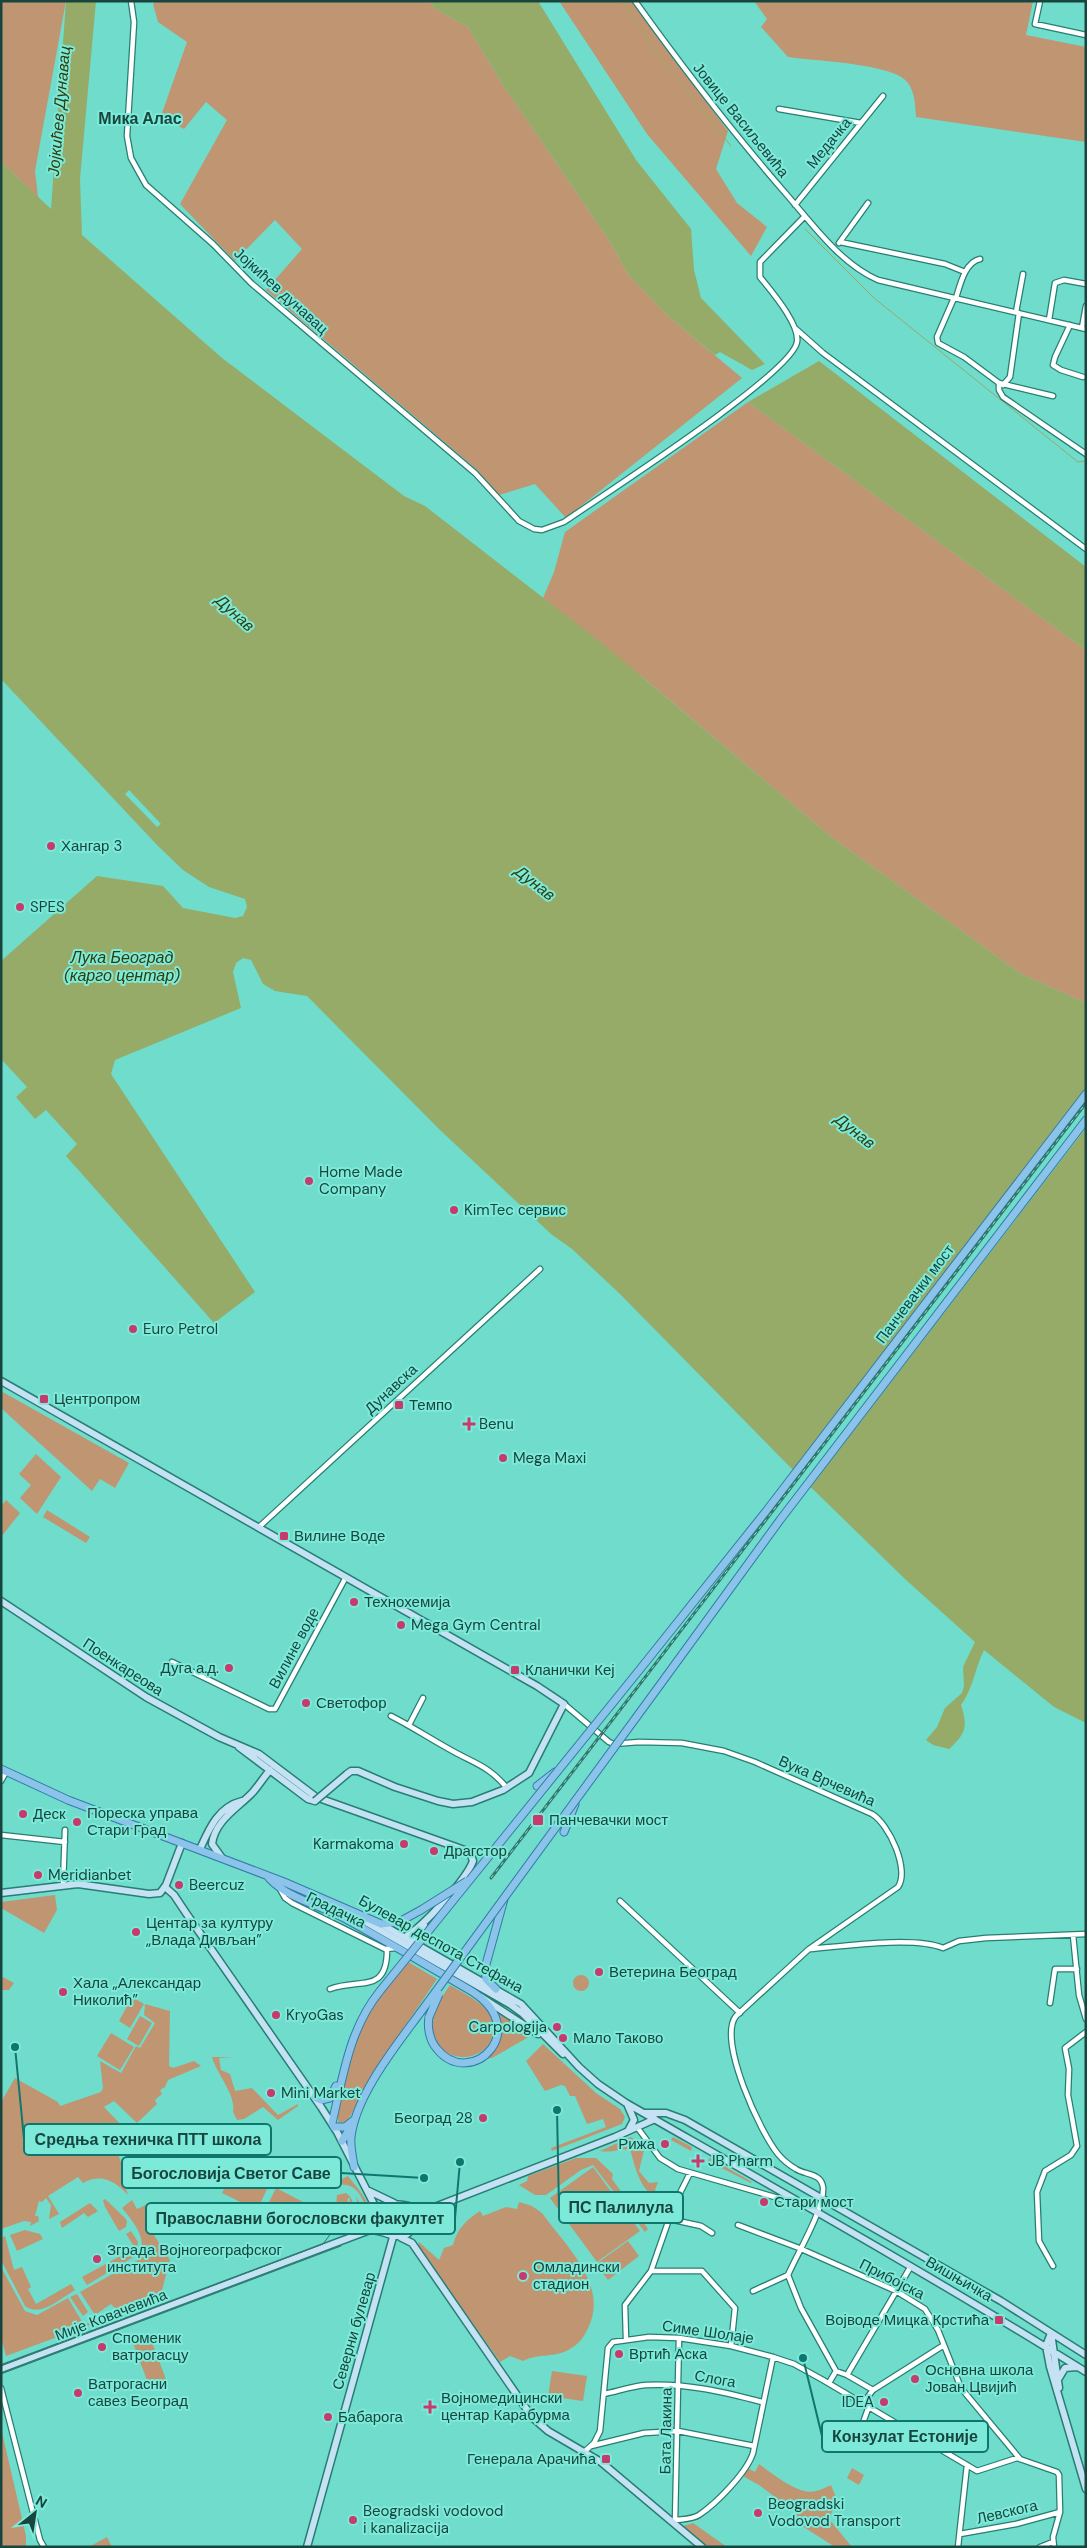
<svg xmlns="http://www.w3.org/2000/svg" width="1087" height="2548" viewBox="0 0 1087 2548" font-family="'DM Sans',sans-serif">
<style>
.green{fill:#bf9671}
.water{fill:#96ab68}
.pier{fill:#6fdccc}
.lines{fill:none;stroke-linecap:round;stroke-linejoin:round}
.stream{stroke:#96ab68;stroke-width:1}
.street-casing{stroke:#277e73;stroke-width:7}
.secondary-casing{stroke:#277e73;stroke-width:9}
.primary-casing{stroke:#317da5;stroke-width:9}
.street{stroke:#fff;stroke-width:4.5}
.secondary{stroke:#c5e1f4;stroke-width:6}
.primary{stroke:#8cc3ea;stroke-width:7}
.tram{stroke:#33766c;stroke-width:1}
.rail-casing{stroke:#33766c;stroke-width:3}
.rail{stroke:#7de9d9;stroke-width:1;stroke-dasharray:4;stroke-linecap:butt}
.secondary-bridge-casing{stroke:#277e73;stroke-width:9;stroke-linecap:butt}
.primary-bridge-casing{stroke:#317da5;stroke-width:9;stroke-linecap:butt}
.secondary-bridge{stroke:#c5e1f4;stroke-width:6}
.primary-bridge{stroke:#8cc3ea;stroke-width:7}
.poi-dot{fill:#c73a6c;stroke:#7de9d9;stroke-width:2}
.labels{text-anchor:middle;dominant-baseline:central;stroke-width:4;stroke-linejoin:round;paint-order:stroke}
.street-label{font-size:15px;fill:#17463f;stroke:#7de9d9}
.poi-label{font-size:15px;fill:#17463f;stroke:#7de9d9;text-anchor:start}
.water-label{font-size:16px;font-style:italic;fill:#303e0b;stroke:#7de9d9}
.neighbourhood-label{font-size:16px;font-weight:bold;fill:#17463f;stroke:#7de9d9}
.leader{fill:none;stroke:#0f766e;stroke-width:2}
.callout-dot{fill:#0f766e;stroke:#7de9d9;stroke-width:2}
.callout{fill:#7de9d9;stroke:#0f766e;stroke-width:2}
.callout-label{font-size:16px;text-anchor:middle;font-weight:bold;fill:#17463f}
</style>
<rect width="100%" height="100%" fill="#6fdccc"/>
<!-- green -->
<path class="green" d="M1,1H66L35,171L38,197L1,162Z
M155,1H430L434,8L468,27L503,85L609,240L628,274L668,316L742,378L566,518L535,484L499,495L476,469L266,290L302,249L275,220L235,261L180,204L227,120L206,102L184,129L161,116L187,42L158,22L153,4Z
M559,1H632L728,131L716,169L737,203L767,227L751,256L647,134Z
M754,1H1033L1026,35L1086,47V142L916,117C915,105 915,93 908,83C895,63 812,61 788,57L761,27L767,19Z
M748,402L1086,650V1003L1021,974L831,837L646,680L543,598L554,572L565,532Z
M1,1391L129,1463L115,1488L100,1479L92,1491L1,1408Z
M36,1454L61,1477L37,1514L20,1498L31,1485L19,1474Z
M6,1500L20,1513L1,1537V1503L3,1504Z
M47,1510L90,1537L86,1543L43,1517Z
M55,1895L57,1910L44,1933L1,1908V1902Z
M405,1960L437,1979L377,2067L348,2120L339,2124C333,2105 351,2042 361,2023C372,2001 391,1981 405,1960Z
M573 1983a8 8 0 1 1 16 0a8 8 0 1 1-16 0Z
M1,1976L14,1983L9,1990H1Z
M450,1985C463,1993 481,2001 490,2014C494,2021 496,2029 493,2036C479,2078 398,2055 450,1985Z
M132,1997L144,2004L130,2028L119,2021Z
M145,2004L170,2011L169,2066L173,2068L194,2061L201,2066L168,2080L165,2087L160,2090L162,2094L155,2100L157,2104L137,2123L114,2101L104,2107L124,2128L130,2125L134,2129L113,2138L128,2184L125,2186L128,2195C115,2181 101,2173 83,2183L78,2177L48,2196L59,2214L49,2219L51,2205L46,2198L42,2202L39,2201L35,2216H38L39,2221L30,2226L31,2222L24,2221L1,2229V2102L15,2078L58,2102L60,2106L101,2092L103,2088L100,2061L121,2073L136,2046L140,2048L155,2023L144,2015Z
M495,2009L532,2035L492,2058L486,2059C499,2043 504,2028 495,2009Z
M140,2016L152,2023L139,2046L127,2039Z
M111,2033L134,2047L120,2070L97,2056Z
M543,2044L596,2093L620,2109L625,2117L622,2124L552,2151L551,2148L606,2127L603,2119L587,2124L575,2096H570L565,2086L561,2085L545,2091L526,2061Z
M212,2057H234L219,2058L221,2070L230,2074L235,2091L252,2088L278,2115L298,2104V2106L278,2120L263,2107L244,2119L237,2120L233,2112C236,2094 217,2075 212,2057Z
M631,2137L645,2146L639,2171L649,2183L658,2182L655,2190L658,2195L674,2205L669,2219L660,2213L662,2204C639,2188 637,2173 630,2149C619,2149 611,2153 600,2151Z
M673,2137L692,2147L691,2151L671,2140Z
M212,2150L232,2167L220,2170L218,2177L211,2184L202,2169H193L187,2159L188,2152Z
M576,2158H596L613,2174L612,2179L648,2229L645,2232L593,2165L581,2170L546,2195H535L519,2185L527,2181L528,2176Z
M710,2158L752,2182L751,2183L708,2161Z
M235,2166L270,2183L257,2210L222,2193Z
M593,2167L640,2231L597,2262L550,2198Z
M348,2176C356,2187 376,2206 367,2219C366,2202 358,2181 337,2185L336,2182Z
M276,2188L311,2206L298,2232L263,2214Z
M346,2193C357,2201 353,2213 352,2225L347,2227L350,2198H348L345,2222L342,2229L336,2207L337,2195Z
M356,2197L363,2208L362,2221L357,2222L359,2209Z
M105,2199L125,2218L127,2221L126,2227L119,2231L105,2207L103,2200Z
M132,2200L137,2209L148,2204L159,2222L161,2231L154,2235L170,2260L160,2298L120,2313L111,2304L95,2315L80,2292L138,2260C149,2240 135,2224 122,2208Z
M519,2202L532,2206L542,2213C565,2245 608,2284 589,2326C585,2336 579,2344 570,2349C556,2358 538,2353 523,2361L510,2356L500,2362L418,2246L419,2242L439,2260L444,2248L453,2245C457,2229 466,2220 480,2211L483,2216L506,2207L517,2209Z
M90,2203L98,2211L88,2217L84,2213L62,2228L60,2222Z
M25,2230L40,2234L43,2239L17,2251L10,2235Z
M131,2231L138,2242L135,2256L87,2285L82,2277L135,2248L126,2234Z
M5,2236L14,2270L22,2267L31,2287L28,2289L36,2304L71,2284L75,2290C61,2298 40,2318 25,2306L1,2260V2238Z
M628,2241L639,2256L608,2280L596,2264Z
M1,2267L25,2311L37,2315L68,2298L84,2325L94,2320L95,2323L6,2356L1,2337Z
M77,2294L88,2312L83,2316L70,2297Z
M150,2337L167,2382L150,2388L133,2343Z
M552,2371L587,2376L583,2401L548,2396Z
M1,2428L26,2536V2547H1Z
M759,2464C772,2473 799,2496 816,2491C821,2490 826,2487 831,2485L837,2500L829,2519L852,2547H835L802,2526L796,2513L759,2485L741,2475L746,2467L755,2472Z
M852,2468L864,2475L859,2485L847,2478Z
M693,2523L727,2547H708L683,2526Z
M107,2537L112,2547H89Z"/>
<!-- water -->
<path class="water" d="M66,1H96L80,179L82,235L222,358L404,496L425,506L608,648L831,837L1021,974L1086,1003V1723L1054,1707L984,1650C975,1668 973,1689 961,1705C968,1726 966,1734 949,1749L933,1745L926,1740L937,1727L945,1708L962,1693L964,1686L963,1667L975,1642L905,1579L786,1463L619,1293L572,1249L551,1234L440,1130L307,996L275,991L263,984L251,960L243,958L236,963L233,972L241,1008L115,1060L111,1074L255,1292L214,1323L66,1156L77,1144L46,1110L35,1119L16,1097L27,1087L1,1059V961L97,876L163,886L183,908L235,918L243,916L247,907L245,899L209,887L183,870L157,845L1,679V162L51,209Z
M430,1H538L636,160L691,229L694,270L701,298L765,364L752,370L720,352L715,355L668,316L628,274L609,240L503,85L468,27L434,8Z
M819,361L1086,567V650L748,402Z"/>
<!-- pier -->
<path class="pier" d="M129,790L161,824L157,827L125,794Z
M1086,1088V1128L810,1488L792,1472Z"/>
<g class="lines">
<!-- stream -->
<path class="stream" d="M622,1L659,57L731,146
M805,229L874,298L1078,462L1086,461"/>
<!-- street casing -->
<g class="street-casing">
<path id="street" d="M131,1L134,22L127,136L131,158L146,185L213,244L251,283L475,473L519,521L534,529L542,530L564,522C600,497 792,374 797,342C800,324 771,291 760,277V262L804,217
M635,1C683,68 733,133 787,195C813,225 841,264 878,280L1086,329
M1040,1L1035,24L1086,35
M779,109L861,123
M795,205L883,96
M840,242L945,264L965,272
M839,243L868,203
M954,298L937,337L938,343L964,357L999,383L1053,396
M956,298C960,285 965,262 980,259
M1016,312L1023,274
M1049,320L1055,283L1064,280L1086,284
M1070,325L1055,357L1053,365L1061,370L1083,377
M1082,328L1086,306
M796,329L823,353L1086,549
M999,383V390L1003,397L1086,454
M1003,385L1010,377L1019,313
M259,1527L540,1269
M172,1662L269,1709H275L346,1577
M564,1704L609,1742L614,1744L639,1742L682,1743L724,1751L755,1762L872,1814C889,1824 910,1870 898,1887L809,1949L736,2016C717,2040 761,2134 778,2154C783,2160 789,2165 796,2169C805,2175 821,2173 823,2187C825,2208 797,2254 788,2275L801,2308L836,2371L829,2383
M391,1716C411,1726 429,1738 449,1749C473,1763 488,1765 507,1788
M409,1725L423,1698
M1,1781L6,1772
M1,1835L65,1842
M63,1885L65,1830
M280,1889L285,1898L292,1903L385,1949L396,1948
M620,1901L740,2013
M1073,1935L1079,1995L1086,2019
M811,1949C844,1946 914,1936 943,1948L959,1941L986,1938L1086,1934
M330,1989C360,1978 387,1994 387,1950
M1050,2003L1055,1969H1077
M637,2127L660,2158L678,2169L792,2202L797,2201
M669,2219L701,2226L712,2233
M738,2225L799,2248L896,2291L925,2309L938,2330L961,2388L1020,2459
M1053,2266L1039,2241L1037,2192L1045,2171L1071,2155L1077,2146L1068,2095L1069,2069L1065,2048L1086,2032
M651,2271H702L735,2308L731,2346
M753,2291L788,2275
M626,2339L625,2305L651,2271L674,2205L690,2173
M836,2371L847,2375L873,2390
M847,2375L911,2266
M1,2388L40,2540L44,2547
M604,2394C618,2391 633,2386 646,2385C687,2383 724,2392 762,2402
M863,2403L873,2390L944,2345
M856,2442L869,2406
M591,2446L644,2433L678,2431L754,2446
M584,2452L594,2443L600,2431L608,2348L613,2342L649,2337L679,2338L731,2346L773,2357L794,2364L823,2380L977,2471L1017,2458L1057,2472L1059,2475L1060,2512L1053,2537L1054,2547
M676,2520C684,2519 693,2519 699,2515C717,2503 747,2472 753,2453L773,2357
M675,2522L679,2338
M960,2534L1016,2524L1060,2512
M958,2547L967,2465
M1040,2547L1053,2542"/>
</g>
<!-- secondary casing -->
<g class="secondary-casing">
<path id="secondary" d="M1,1381L537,1686L564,1704L529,1773L503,1790L472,1802L453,1804L438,1801L395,1787L358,1771H351L347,1774
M1,1601L146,1697L219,1737L259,1754L316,1797L470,1852L473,1861C466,1880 423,1927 405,1937
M239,1747L308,1799L315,1801
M200,1849C209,1829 218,1807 242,1801
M222,1858L212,1844C215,1820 238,1808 253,1792C259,1785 264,1777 270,1770
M165,1887L174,1895L186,1913L321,2107L337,2132L380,2216
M1,1893L78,1884L149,1894L160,1893L166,1885L182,1843
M348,1912L511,2005L522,2013L563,2054
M381,1924L521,2004L579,2067L598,2084L626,2103C780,2191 935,2278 1086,2372
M414,1943L424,1925
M481,1997L538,2034
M628,2106L634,2120L628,2131
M645,2113H666L685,2120L1001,2301L1086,2355
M369,2191L394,2203
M380,2218C385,2194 410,2208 427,2210
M413,2225L427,2210L615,2137L655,2119
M370,2230C384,2229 405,2247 413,2226C416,2219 413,2212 408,2207
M400,2237L412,2243L532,2417L548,2431L601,2462L702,2547
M1051,2333L1046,2346L1050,2367L1086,2489
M1051,2333L1059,2388
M1,2369L370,2230L380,2220
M1059,2378L1065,2368L1077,2367
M307,2547L393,2237"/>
</g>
<!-- primary casing -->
<g class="primary-casing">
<path id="primary" d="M645,1663L767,1510L1086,1094
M665,1678L780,1520L1086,1120
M1,1769L68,1800L284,1882L381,1924L399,1922L421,1910
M537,1786L555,1772
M564,1832L575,1804
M269,1878C287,1898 319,1905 342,1917C385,1940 426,1965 468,1989C536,2028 471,2091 437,2049C430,2041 427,2028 429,2017
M496,1989L486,1979L485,1968L504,1899
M315,2097L321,2100L330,2098L336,2086
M332,2123C343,2077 349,2029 380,1991
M334,2127H345L354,2120
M342,2141L351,2127
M354,2167C353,2157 350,2148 351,2137C356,2095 395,2047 420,2013"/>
</g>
<!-- street -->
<use href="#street" class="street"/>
<!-- secondary -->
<use href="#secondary" class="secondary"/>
<!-- primary -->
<use href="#primary" class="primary"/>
<!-- tram -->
<path class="tram" d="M1,2366L323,2244L332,2232V2218
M1,2374L341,2246"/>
<!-- rail casing -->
<g class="rail-casing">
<path id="rail" d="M491,1878L1086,1103"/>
</g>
<!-- rail -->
<use href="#rail" class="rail"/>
<!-- secondary-bridge casing -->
<g class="secondary-bridge-casing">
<path id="secondary-bridge" d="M315,1801L347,1774"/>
</g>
<!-- primary-bridge casing -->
<g class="primary-bridge-casing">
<path id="primary-bridge" d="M421,1910L467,1881
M380,1991L645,1663
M420,2013L665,1678
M429,2017L439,1994"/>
</g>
<!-- secondary-bridge -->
<use href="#secondary-bridge" class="secondary-bridge"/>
<!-- primary-bridge -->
<use href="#primary-bridge" class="primary-bridge"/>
</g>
<!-- markers -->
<g class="poi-dot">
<circle cx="51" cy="846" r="5"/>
<circle cx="20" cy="907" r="5"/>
<circle cx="309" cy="1181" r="5"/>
<circle cx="454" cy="1210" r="5"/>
<circle cx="133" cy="1329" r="5"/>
<rect x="39" y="1394" width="10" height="10" rx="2.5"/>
<rect x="394" y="1400" width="10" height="10" rx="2.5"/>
<path d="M466.5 1416.5h5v5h5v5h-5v5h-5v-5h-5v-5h5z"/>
<circle cx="503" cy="1458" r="5"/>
<rect x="279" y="1531" width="10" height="10" rx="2.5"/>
<circle cx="354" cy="1602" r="5"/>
<circle cx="401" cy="1625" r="5"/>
<circle cx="229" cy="1668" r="5"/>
<rect x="510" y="1665" width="10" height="10" rx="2.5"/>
<circle cx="306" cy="1703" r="5"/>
<circle cx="23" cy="1814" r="5"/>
<rect x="532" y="1814" width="12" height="12" rx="2.5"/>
<circle cx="77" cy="1822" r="5"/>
<circle cx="404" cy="1844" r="5"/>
<circle cx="434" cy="1851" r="5"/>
<circle cx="38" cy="1875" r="5"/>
<circle cx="179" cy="1885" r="5"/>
<circle cx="136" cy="1932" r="5"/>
<circle cx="599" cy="1972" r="5"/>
<circle cx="63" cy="1992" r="5"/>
<circle cx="276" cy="2015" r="5"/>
<circle cx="557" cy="2027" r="5"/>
<circle cx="563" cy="2038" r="5"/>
<circle cx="271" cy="2093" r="5"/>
<circle cx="483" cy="2118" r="5"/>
<circle cx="665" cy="2144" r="5"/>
<path d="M695.5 2153.5h5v5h5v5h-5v5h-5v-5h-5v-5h5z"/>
<circle cx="764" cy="2202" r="5"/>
<circle cx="97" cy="2259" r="5"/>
<circle cx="523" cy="2276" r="5"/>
<rect x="994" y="2315" width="10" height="10" rx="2.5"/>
<circle cx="102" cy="2347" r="5"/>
<circle cx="619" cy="2354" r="5"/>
<circle cx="915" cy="2379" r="5"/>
<circle cx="78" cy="2393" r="5"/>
<circle cx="884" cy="2402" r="5"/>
<path d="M427.5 2399.5h5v5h5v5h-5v5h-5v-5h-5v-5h5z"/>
<circle cx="328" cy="2417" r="5"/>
<rect x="601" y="2454" width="10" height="10" rx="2.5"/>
<circle cx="758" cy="2513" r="5"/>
<circle cx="353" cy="2520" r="5"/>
</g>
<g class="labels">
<!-- street labels -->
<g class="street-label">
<text transform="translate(741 120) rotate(51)">Јовице Васиљевића</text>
<text transform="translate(829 143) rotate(-51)">Медачка</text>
<text transform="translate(281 291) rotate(42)">Јојкићев дунавац</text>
<text transform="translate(915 1294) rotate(-53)">Панчевачки мост</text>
<text transform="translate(391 1389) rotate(-43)">Дунавска</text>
<text transform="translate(294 1648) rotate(-62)">Вилине воде</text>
<text transform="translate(123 1667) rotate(33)">Поенкареова</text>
<text transform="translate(827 1781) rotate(24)">Вука Врчевића</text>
<text transform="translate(336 1910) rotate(26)">Градачка</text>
<text transform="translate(441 1944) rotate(29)">Булевар деспота Стефана</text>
<text transform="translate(892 2279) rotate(27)">Прибојска</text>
<text transform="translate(959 2279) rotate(30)">Вишњичка</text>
<text transform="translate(111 2315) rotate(-21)">Мије Ковачевића</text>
<text transform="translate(354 2331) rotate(-74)">Северни булевар</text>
<text transform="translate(708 2332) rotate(8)">Симе Шолаје</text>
<text transform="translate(715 2379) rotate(10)">Слога</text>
<text transform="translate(666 2431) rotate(-89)">Бата Лакина</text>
<text transform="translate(1007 2512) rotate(-13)">Левскога</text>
</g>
<!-- poi labels -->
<g class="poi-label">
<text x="61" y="846">Хангар 3</text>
<text x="30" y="907">SPES</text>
<text x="319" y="1172">Home Made<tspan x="319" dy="17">Company</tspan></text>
<text x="464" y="1210">KimTec сервис</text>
<text x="143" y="1329">Euro Petrol</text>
<text x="54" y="1399">Центропром</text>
<text x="409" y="1405">Темпо</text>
<text x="479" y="1424">Benu</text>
<text x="513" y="1458">Mega Maxi</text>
<text x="294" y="1536">Вилине Воде</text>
<text x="364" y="1602">Технохемија</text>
<text x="411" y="1625">Mega Gym Central</text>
<text x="219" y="1668" text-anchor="end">Дуга а.д.</text>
<text x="525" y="1670">Кланички Кеј</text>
<text x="316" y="1703">Светофор</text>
<text x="87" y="1813">Пореска управа<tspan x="87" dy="17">Стари Град</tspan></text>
<text x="33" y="1814">Деск</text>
<text x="549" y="1820">Панчевачки мост</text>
<text x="394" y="1844" text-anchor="end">Karmakoma</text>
<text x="444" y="1851">Драгстор</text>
<text x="48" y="1875">Meridianbet</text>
<text x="189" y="1885">Beercuz</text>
<text x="146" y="1923">Центар за културу<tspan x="146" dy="17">„Влада Дивљан”</tspan></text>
<text x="609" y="1972">Ветерина Београд</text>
<text x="73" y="1983">Хала „Александар<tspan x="73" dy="17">Николић”</tspan></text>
<text x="286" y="2015">KryoGas</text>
<text x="547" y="2027" text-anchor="end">Carpologija</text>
<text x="573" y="2038">Мало Таково</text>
<text x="281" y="2093">Mini Market</text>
<text x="473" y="2118" text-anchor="end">Београд 28</text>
<text x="655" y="2144" text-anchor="end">Рижа</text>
<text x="708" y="2161">JB Pharm</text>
<text x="774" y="2202">Стари мост</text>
<text x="107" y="2250">Зграда Војногеографског<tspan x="107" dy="17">института</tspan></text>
<text x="533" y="2267">Омладински<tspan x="533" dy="17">стадион</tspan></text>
<text x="989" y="2320" text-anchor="end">Војводе Мицка Крстића</text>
<text x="112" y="2338">Споменик<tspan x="112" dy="17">ватрогасцу</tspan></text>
<text x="629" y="2354">Вртић Аска</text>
<text x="925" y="2370">Основна школа<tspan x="925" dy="17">Јован Цвијић</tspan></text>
<text x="88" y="2384">Ватрогасни<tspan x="88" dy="17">савез Београд</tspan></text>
<text x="441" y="2398">Војномедицински<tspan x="441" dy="17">центар Карабурма</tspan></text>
<text x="874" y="2402" text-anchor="end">IDEA</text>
<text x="338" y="2417">Бабарога</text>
<text x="596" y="2459" text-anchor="end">Генерала Арачића</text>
<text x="768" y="2504">Beogradski<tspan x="768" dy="17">Vodovod Transport</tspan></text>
<text x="363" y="2511">Beogradski vodovod<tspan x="363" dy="17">i kanalizacija</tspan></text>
</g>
<!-- water labels -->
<g class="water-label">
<text transform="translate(59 111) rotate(-85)">Јојкићев Дунавац</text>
<text transform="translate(235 613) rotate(42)">Дунав</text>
<text transform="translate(535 883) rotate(38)">Дунав</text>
<text x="122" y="957">Лука Београд<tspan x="122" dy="18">(карго центар)</tspan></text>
<text transform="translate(855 1131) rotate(38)">Дунав</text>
</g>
<!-- neighbourhood labels -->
<g class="neighbourhood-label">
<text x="140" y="118">Мика Алас</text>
</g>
</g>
<!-- callouts -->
<path class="leader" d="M15 2047L24 2139M424 2178L341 2173M557 2110L559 2208M460 2162L455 2218M803 2358L822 2436"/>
<g class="callout-dot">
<circle cx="15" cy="2047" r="5"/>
<circle cx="424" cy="2178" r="5"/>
<circle cx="557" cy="2110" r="5"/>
<circle cx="460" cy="2162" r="5"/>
<circle cx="803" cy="2358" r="5"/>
</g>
<g class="callout">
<rect x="24" y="2124" width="247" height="31" rx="5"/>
<rect x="122" y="2157" width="219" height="31" rx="5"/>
<rect x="559" y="2192" width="124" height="31" rx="5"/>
<rect x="146" y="2203" width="309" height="31" rx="5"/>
<rect x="822" y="2421" width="166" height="31" rx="5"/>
</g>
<g class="callout-label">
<text x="148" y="2145">Средња техничка ПТТ школа</text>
<text x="231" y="2179">Богословија Светог Саве</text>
<text x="621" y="2213">ПС Палилула</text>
<text x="300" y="2224">Православни богословски факултет</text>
<text x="905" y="2442">Конзулат Естоније</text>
</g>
<!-- border -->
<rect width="1087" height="2548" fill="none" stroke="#17463f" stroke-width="5"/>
<!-- north arrow -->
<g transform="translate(35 2513) rotate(30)" stroke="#7de9d9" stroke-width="4" paint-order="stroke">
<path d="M0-4L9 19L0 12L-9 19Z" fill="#17463f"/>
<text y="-8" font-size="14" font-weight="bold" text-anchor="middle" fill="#17463f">N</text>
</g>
</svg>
